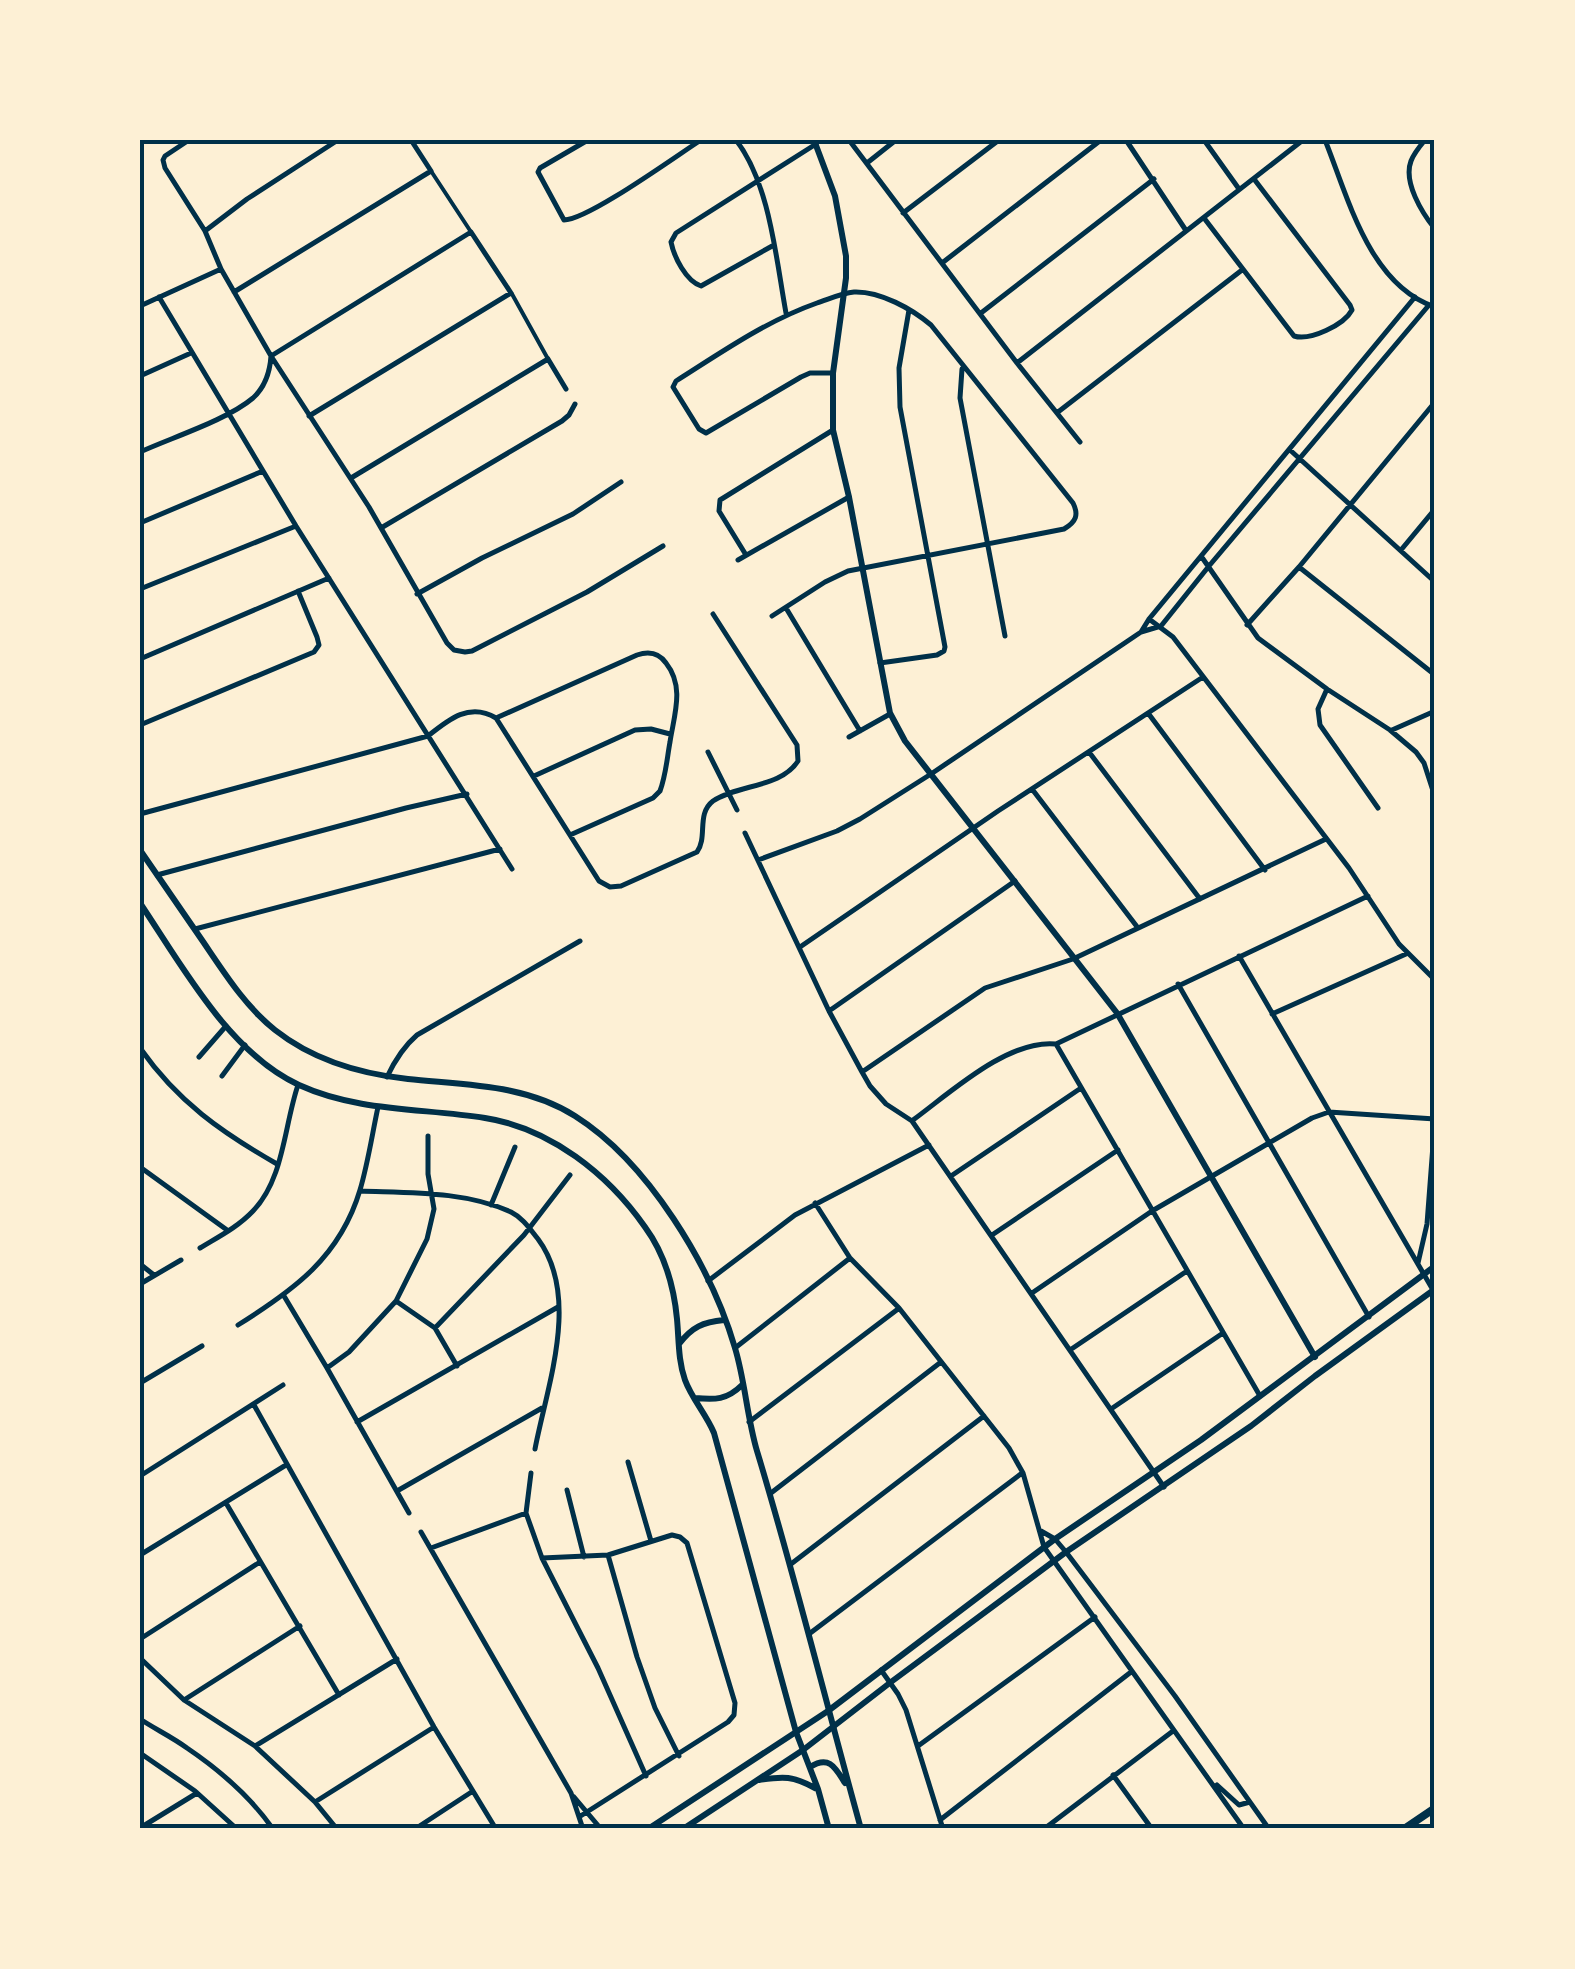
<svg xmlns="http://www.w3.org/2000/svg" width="1575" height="1969" viewBox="0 0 1575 1969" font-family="Montserrat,sans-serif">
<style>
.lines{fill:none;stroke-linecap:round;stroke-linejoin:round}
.pedestrian{stroke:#003049;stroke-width:4}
.minor{stroke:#003049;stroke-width:5}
.tertiary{stroke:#003049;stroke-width:6}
.secondary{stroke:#003049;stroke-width:6}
.primary{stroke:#003049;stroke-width:8}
.neatline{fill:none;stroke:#003049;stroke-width:4}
</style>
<rect width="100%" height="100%" fill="#fdf0d5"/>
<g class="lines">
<!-- pedestrian -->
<path class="pedestrian" d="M431,171L471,232
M512,294L548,359"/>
<!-- minor -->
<path class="minor" d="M189,140L165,156L163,160L165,168L205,231L221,269L271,356L369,507L447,643L454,650L465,652L472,651L587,592L663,546
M588,140L540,168L538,172L564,220C588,220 676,156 701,140
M736,140C770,184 776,259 786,313
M849,140L1017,363L1080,442
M1126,140L1185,229
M1204,140L1239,189
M1325,140C1348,197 1369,285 1435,307
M1425,140C1420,146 1414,153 1411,161C1403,182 1422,213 1435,229
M867,163L896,140
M903,213L999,140
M1204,218L1294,336C1310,341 1344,325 1352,310L1350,305L1254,179
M205,231L247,199L338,140
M774,245L701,286C686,281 674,257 671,242L676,233L816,144
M942,263L1101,140
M234,292L431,171L411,140
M159,297L296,526L512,869
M140,306L221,269
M981,313L1154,179
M1017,363L1303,140
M962,369L960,398L1005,636
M140,376L191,353
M1058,412L1242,270
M1290,450L1435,582
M140,452C173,437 227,420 253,398C265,387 270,371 271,356L471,232L511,293L309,416
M351,478L548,359L566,389
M140,523L263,471
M381,528L562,421L569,415L575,404
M1401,550L1435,509
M746,555L719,511L720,500L833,430
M1201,556L1258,638L1327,689L1390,730L1416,752L1424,763L1435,797
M738,560L849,497
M1299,567L1435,675
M140,589L296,526
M417,594L482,558L573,514L621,482
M786,608L860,731
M772,616L825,582L848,571L1064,529C1076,522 1079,515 1073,503L931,325C912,309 880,291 854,292C842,293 829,299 817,303C766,321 722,352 676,381L673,387L699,429L706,433L801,377L810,373H833
M1149,619L1173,637L1349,868L1399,944L1435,980
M1247,625L1299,567L1435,402
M1141,632L1149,619L1415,297
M140,659L329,578
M880,663L937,655L944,651L945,647L900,407L899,368L909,310
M1327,689L1318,709L1320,725L1378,808
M1148,713L1265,870
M496,718L637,655C649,651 659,653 666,663C685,687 674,715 670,742C667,758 666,775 660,791L653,798L570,835
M140,725L314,652L319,645L317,637L298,591
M1392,730L1435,711
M849,737L890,714
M708,752L737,810
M1089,752L1200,899
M534,776L635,730L651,729L670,734
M1032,789L1138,928
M140,814L428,736C449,719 470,702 496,718L599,881L610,887L621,886L697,852C708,837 696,814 713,801C738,784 781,788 798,761L797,745L713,614
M745,833L829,1011L862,1072L870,1086L886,1104L912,1121L1164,1487
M758,860L837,831L860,819L931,774L1141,632L1161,626L1209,566L1429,305
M157,875L406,808L467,794
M195,929L500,849
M800,947L998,811L1203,677
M1239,956L1433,1290
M1178,984L1369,1317
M829,1011L1015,881
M1272,1014L1406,954
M1056,1044L1260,1396
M140,1048C178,1102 221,1132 277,1164
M199,1057L226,1026
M862,1072L985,988L1073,959L1326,839
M222,1076L245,1045
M387,1077C395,1060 403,1047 417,1035L580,941
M913,1120C950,1093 1008,1039 1056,1044L1368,896
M140,1167L227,1230
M951,1176L1081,1088
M360,1191C410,1193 465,1191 511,1212C523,1218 530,1229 538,1239C581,1297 547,1386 535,1449
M815,1203L850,1258L899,1308L1009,1448L1023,1473L1044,1547L1244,1829
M491,1205L515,1147
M992,1235L1118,1150
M200,1248C218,1237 238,1227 253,1211C284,1179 284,1126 298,1085
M140,1264L154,1275
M708,1281L795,1215L929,1145
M140,1284L181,1260
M1032,1293L1152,1211L1312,1118L1329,1112L1435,1119L1427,1224L1418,1263
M284,1296L327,1368L409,1513
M396,1301L435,1328L457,1366
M238,1325C294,1290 340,1257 360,1190C368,1163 372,1135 378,1107
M435,1328L524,1235L570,1175
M735,1348L850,1258
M1070,1350L1187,1271
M327,1368L349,1352L396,1301L427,1239L434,1209L428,1174V1136
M140,1383L202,1346
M254,1405L434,1727L496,1829
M1111,1409L1223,1333
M357,1422L558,1307
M749,1422L898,1309
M628,1462L651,1541
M531,1473L526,1513L542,1558L598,1668L646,1776
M140,1476L283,1385
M567,1490L584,1557
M397,1491L542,1408
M771,1493L941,1362
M226,1503L339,1695
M1041,1531L1055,1539L1066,1552L1175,1696L1269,1829
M421,1532L571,1793L583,1829
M431,1548L526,1513
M140,1555L286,1465
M608,1555L637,1657L655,1708L679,1756
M542,1558L608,1555L672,1535L680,1537L687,1543L735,1703L734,1715L728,1722L579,1817
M791,1564L984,1416
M809,1634L1022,1473
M140,1639L260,1562
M140,1658L184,1700L255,1746L315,1802L337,1829
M881,1670L898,1694L906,1710L943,1829
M184,1700L300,1626
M140,1719C155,1729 172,1737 187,1748C221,1771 250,1796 273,1829
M255,1746L397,1659
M918,1746L1095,1617
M140,1753L195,1791L237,1829
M1113,1775L1152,1829
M1217,1785L1239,1805L1250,1802
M574,1797L601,1829
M315,1802L434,1727
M940,1820L1131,1672
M140,1828L197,1793
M415,1829L473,1791
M1044,1829L1173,1731"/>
<!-- tertiary -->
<path class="tertiary" d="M814,140L835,196L846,256V278L833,373V430L849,497L890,713L905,741L1117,1013L1315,1357
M648,1829L828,1711L1055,1539L1201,1440L1435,1266
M683,1829L803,1750L891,1682L1066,1552L1251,1426L1315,1376L1435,1289"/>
<!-- secondary -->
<path class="secondary" d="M140,850C161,881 183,912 204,943C225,974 246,1007 275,1030C313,1060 361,1074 408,1079C465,1085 525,1084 575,1116C648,1162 711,1266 735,1348C745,1381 747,1417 757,1451C795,1576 826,1703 861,1829
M140,903C181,964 229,1053 299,1085C358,1112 423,1108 485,1118C550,1128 608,1174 645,1227C664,1253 674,1287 677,1319C679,1340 678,1360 685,1380C692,1399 706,1414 714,1433L796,1732L818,1789L829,1829
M679,1344C692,1327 703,1322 724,1320
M695,1398C715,1400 727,1400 742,1385
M810,1767C829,1755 835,1767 845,1783
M759,1780C784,1776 793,1776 815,1788"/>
<!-- primary -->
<path class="primary" d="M1404,1829L1435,1808"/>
</g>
<!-- border -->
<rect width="1575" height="1969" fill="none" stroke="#fdf0d5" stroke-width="285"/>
<rect x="142" y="142" width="1290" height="1684" class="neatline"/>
</svg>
